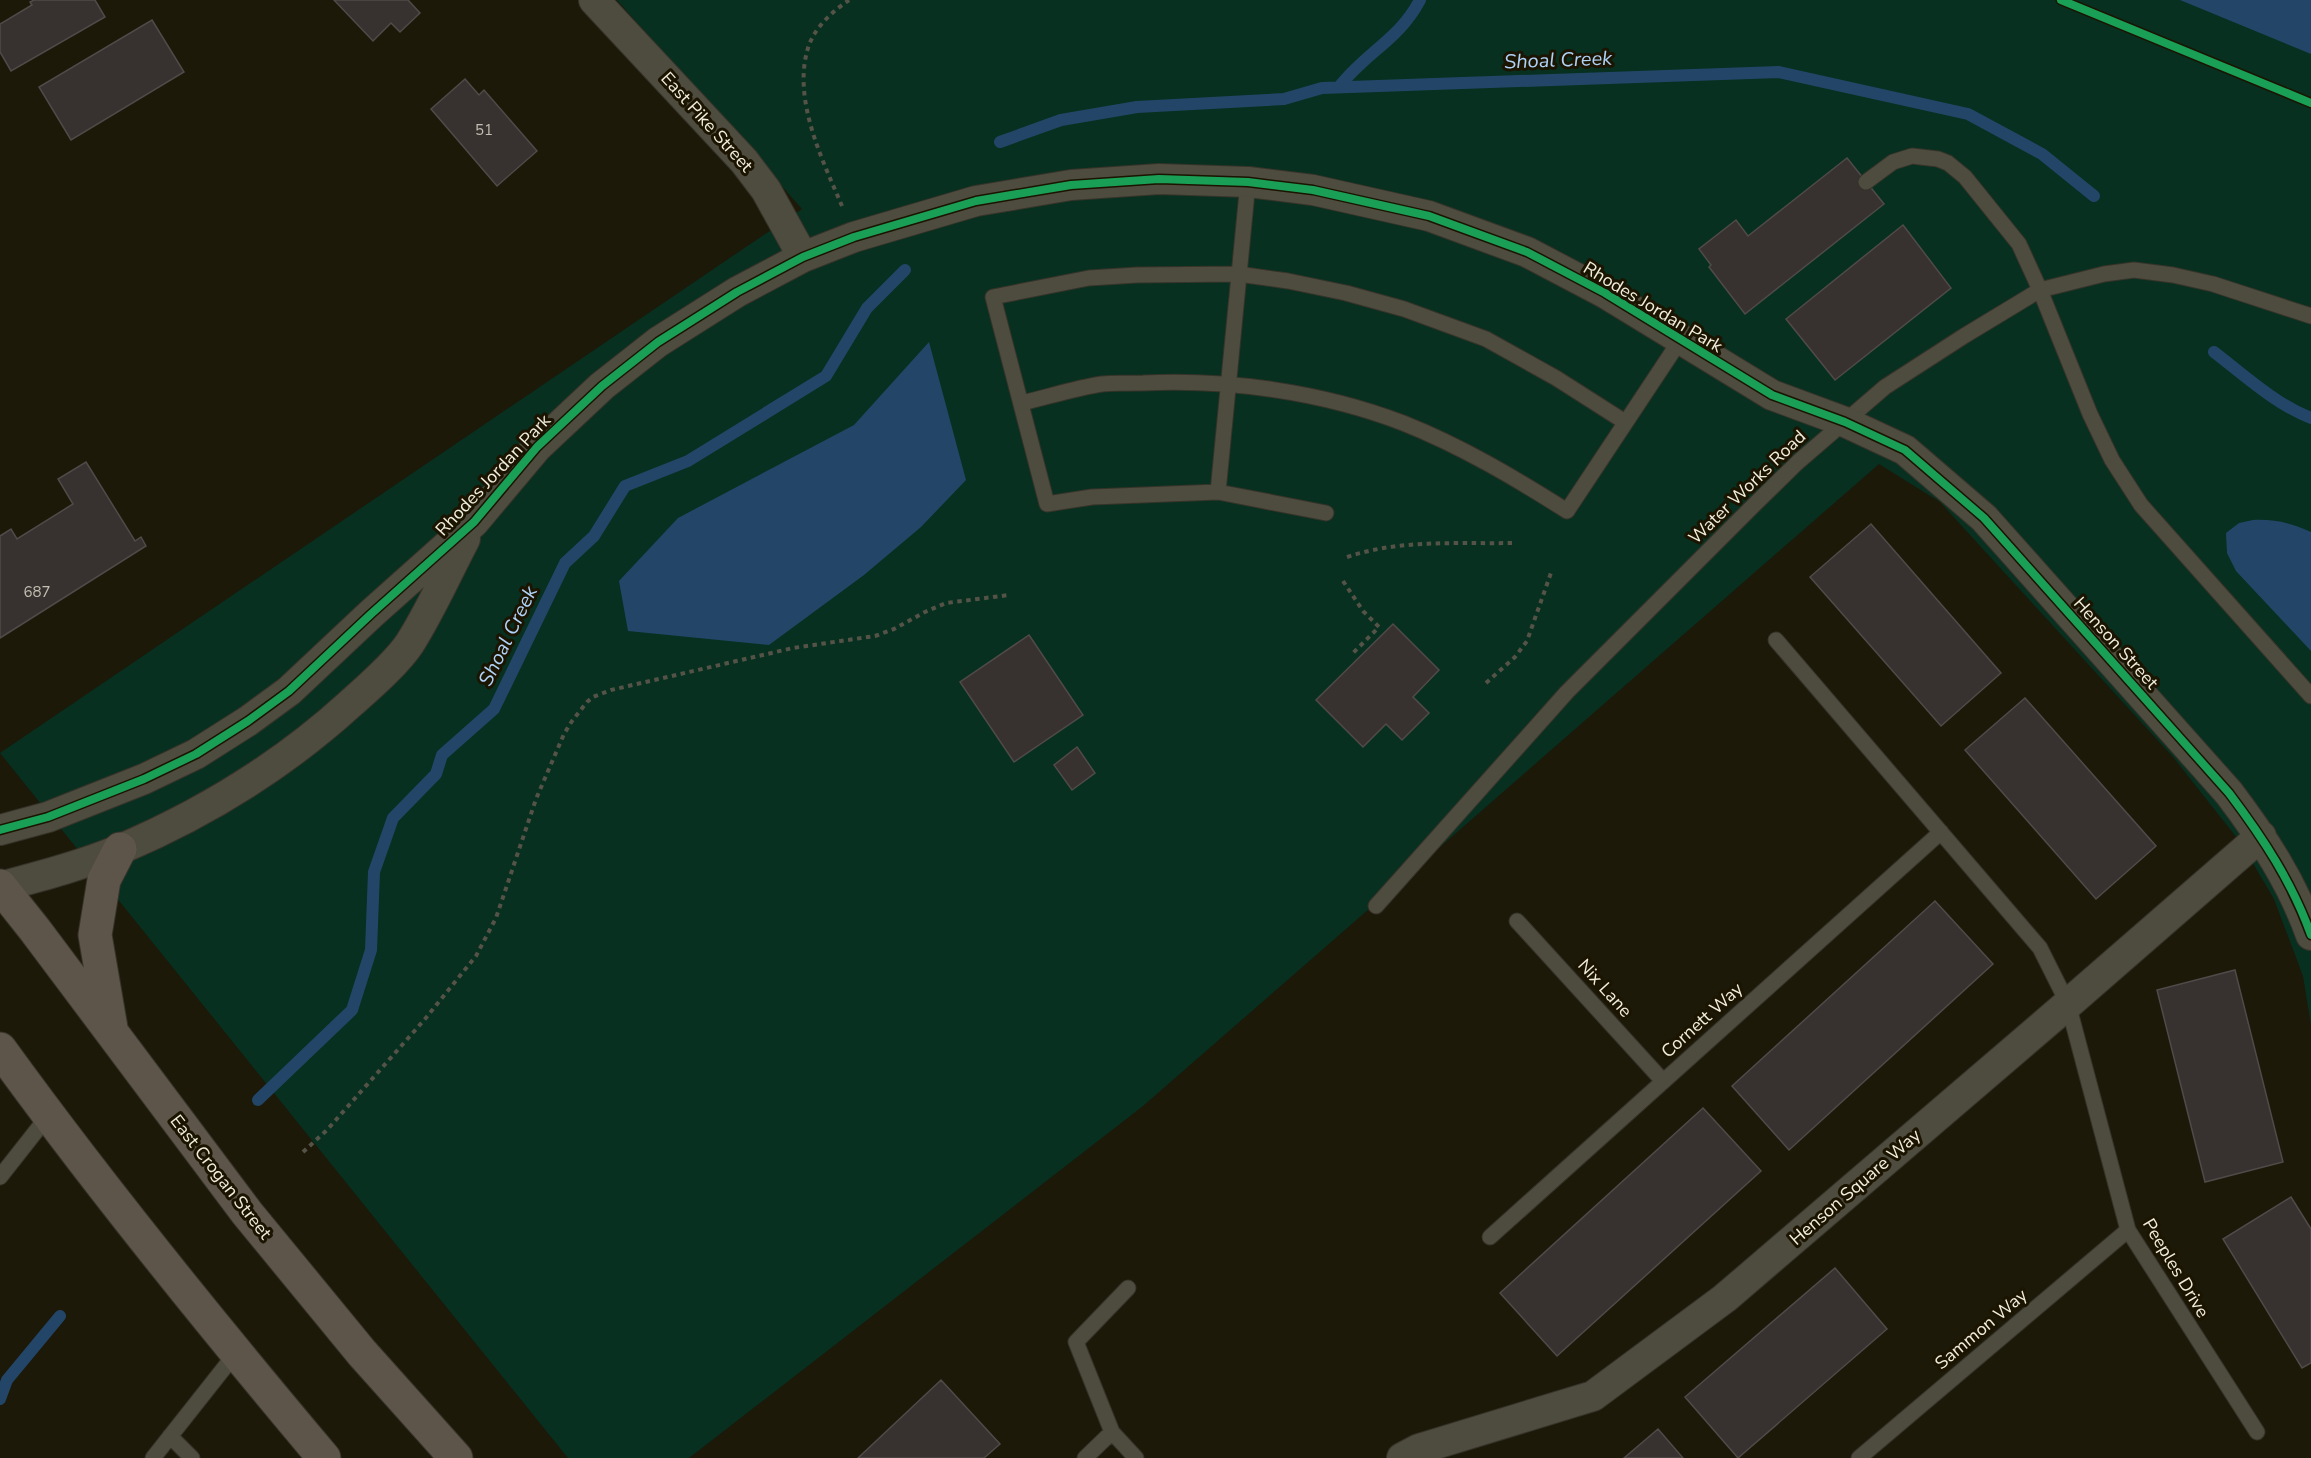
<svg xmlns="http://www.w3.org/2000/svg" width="2311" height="1458" viewBox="0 0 2311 1458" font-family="'Nunito Sans',sans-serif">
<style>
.green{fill:#073020}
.water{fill:#234668}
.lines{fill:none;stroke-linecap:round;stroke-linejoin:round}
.stream{stroke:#234668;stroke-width:12}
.building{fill:#37322f;stroke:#504a49;stroke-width:1.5}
.lane-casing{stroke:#363329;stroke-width:17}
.street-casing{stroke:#363329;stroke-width:32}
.primary-casing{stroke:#363329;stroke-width:35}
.path{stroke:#555347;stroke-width:4;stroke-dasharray:4.5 4.5;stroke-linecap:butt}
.lane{stroke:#4e4b3f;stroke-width:15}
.street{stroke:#4e4b3f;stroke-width:30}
.primary{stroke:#5d544a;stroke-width:33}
.cycleway-casing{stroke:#1b1400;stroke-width:11}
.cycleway{stroke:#1a9f57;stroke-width:8}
.labels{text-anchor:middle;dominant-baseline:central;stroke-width:6;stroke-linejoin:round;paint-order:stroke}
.number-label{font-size:15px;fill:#c3bfb2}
.street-label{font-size:18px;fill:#f2eedd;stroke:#1b1400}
.water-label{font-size:20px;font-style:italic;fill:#afd2f8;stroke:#1b1400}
</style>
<rect width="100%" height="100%" fill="#1c1909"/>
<!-- green -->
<path class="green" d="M617,0H2311V1025L2303,976L2274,899L2241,843L2173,757L1940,502L1879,464L1143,1106L689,1458H568L0,753L802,209Z"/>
<!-- water -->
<path class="water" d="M2180,0H2311V54Z
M929,342L966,480L921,527L864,575L769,645L628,631L619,581L678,518L854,425Z
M2253,520C2275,519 2291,523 2311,532V651L2236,571L2227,553L2226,533L2239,523Z"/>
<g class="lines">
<!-- stream -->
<path class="stream" d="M1339,87C1366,52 1399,40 1420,0
M1000,142L1061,120L1137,107L1284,99L1322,88L1779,72L1968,114L2042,154L2094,196
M2214,352C2244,375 2275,404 2311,418
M258,1100L352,1010L371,950L374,872L393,818L436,774L442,755L494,709L565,563L594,536L625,486L688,461L826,376L867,308L905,270
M0,1399L7,1380L60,1316"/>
</g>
<!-- building -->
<path class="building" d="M34,0H95L105,17L11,71L0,52V24L32,5L30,2Z
M334,0H408L420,13L400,32L391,23L373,41Z
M152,20L184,72L71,140L39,87Z
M465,79L479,95L484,90L537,151L497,186L431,109Z
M1847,158L1884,204L1745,314L1709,267L1711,265L1699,249L1736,220L1748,236Z
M1903,225L1951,288L1835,380L1786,319Z
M86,462L135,541L141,537L146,546L0,638V536L11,529L17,539L73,504L58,479Z
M1871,524L2001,673L1941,726L1810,577Z
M1393,624L1439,670L1413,697L1429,713L1402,740L1386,724L1363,747L1316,700Z
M1029,635L1083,715L1014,762L960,682Z
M2025,698L2156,846L2096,899L1965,750Z
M1077,747L1095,773L1072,790L1054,765Z
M1935,901L1993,964L1789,1150L1732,1086Z
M2235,970L2283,1162L2205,1182L2157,990Z
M1703,1108L1761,1171L1557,1356L1500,1293Z
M2291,1197L2311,1229V1363L2302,1368L2223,1239Z
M1835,1268L1887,1329L1738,1458L1685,1397Z
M941,1380L1000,1444L984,1458H858Z
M1658,1429L1683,1458H1624Z"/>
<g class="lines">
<!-- lane casing -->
<g class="lane-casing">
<path id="lane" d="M1866,182L1893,162L1912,156L1938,159L1948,163L1965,177L2019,244L2040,290L2090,414L2112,460L2141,505L2311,696
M1022,403C1048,397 1075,388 1102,384C1115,383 1129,383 1143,383C1229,379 1322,392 1403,423C1461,446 1515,478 1567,511L1681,339
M1218,492L1248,182
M1326,513L1218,492L1092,497L1047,504L993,297L1089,278L1137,275L1238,274L1288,281L1346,293L1404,309L1486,339L1556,378L1625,422
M1776,640L2040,948L2068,1004L2128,1230L2257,1432
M1376,906L1567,692L1755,504L1798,462L1885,387L1964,336L2040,290L2104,274L2134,270L2173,275L2213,284L2311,316
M1517,921L1663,1081
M0,1177L48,1116
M1490,1237L1941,832
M1128,1288L1076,1342L1112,1432L1136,1458
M170,1436L192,1458
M153,1458L236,1353
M1085,1458L1112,1432
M1859,1458L2128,1230"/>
</g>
<!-- street casing -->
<g class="street-casing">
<path id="street" d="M594,0L744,161L766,190L803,257
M0,830L48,817L144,779L196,754L248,721L289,691L371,614L474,522L537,447L602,386L658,342L737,292L803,257L854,237L976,201L1071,185L1159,179L1248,182L1313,190L1429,216L1527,252L1605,293L1772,395L1845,422L1905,450L1984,518L2229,793C2263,838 2292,882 2311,935
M0,887C41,876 83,865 121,849C205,813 283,765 350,704C368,688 397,663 410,643C431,610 447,573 465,539
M1402,1458L1419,1449L1593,1396L1725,1298L2068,1004L2261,836"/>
</g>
<!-- primary casing -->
<g class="primary-casing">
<path id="primary" d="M0,886L35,930L247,1213L362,1353L456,1458
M111,1028L95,935L104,880L120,849
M0,1049C102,1190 212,1325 324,1458"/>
</g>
<!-- path -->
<path class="path" d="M2061,0L2311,103
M842,206C822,159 791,97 809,45C816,26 833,11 849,0
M1347,557C1401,539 1457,544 1512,543
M1343,581L1363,611L1379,627L1351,655
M1486,683L1515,657L1527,641L1552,570
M303,1152L327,1130L425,1019L476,956L496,918L536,799L564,734L572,721L587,702L593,697L611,690L793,648L875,636L894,629L925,612L946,603L1009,595"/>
<!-- lane -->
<use href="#lane" class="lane"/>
<!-- street -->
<use href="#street" class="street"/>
<!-- primary -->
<use href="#primary" class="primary"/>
<!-- cycleway casing -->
<g class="cycleway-casing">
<path id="cycleway" d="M2061,0L2311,103
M0,830L48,817L144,779L196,754L248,721L289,691L371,614L474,522L537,447L602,386L658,342L737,292L803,257L854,237L976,201L1071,185L1159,179L1248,182L1313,190L1429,216L1527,252L1605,293L1772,395L1845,422L1905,450L1984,518L2229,793C2263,838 2292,882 2311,935"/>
</g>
<!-- cycleway -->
<use href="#cycleway" class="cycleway"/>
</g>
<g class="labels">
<!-- number labels -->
<g class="number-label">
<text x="484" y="130">51</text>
<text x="37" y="592">687</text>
</g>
<!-- street labels -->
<g class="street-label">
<text transform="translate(707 122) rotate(48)">East Pike Street</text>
<text transform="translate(1653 307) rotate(31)">Rhodes Jordan Park</text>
<text transform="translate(493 475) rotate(-47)">Rhodes Jordan Park</text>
<text transform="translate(1747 487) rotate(-44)">Water Works Road</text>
<text transform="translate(2116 643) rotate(48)">Henson Street</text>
<text transform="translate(1605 988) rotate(48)">Nix Lane</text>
<text transform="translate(1702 1020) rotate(-42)">Cornett Way</text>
<text transform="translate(221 1177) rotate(52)">East Crogan Street</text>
<text transform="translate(1855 1187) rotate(-41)">Henson Square Way</text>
<text transform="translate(2176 1268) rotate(59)">Peeples Drive</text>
<text transform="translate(1981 1329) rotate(-40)">Sammon Way</text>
</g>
<!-- water labels -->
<g class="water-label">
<text transform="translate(1558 60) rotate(-2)">Shoal Creek</text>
<text transform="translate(508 636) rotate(-64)">Shoal Creek</text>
</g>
</g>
</svg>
